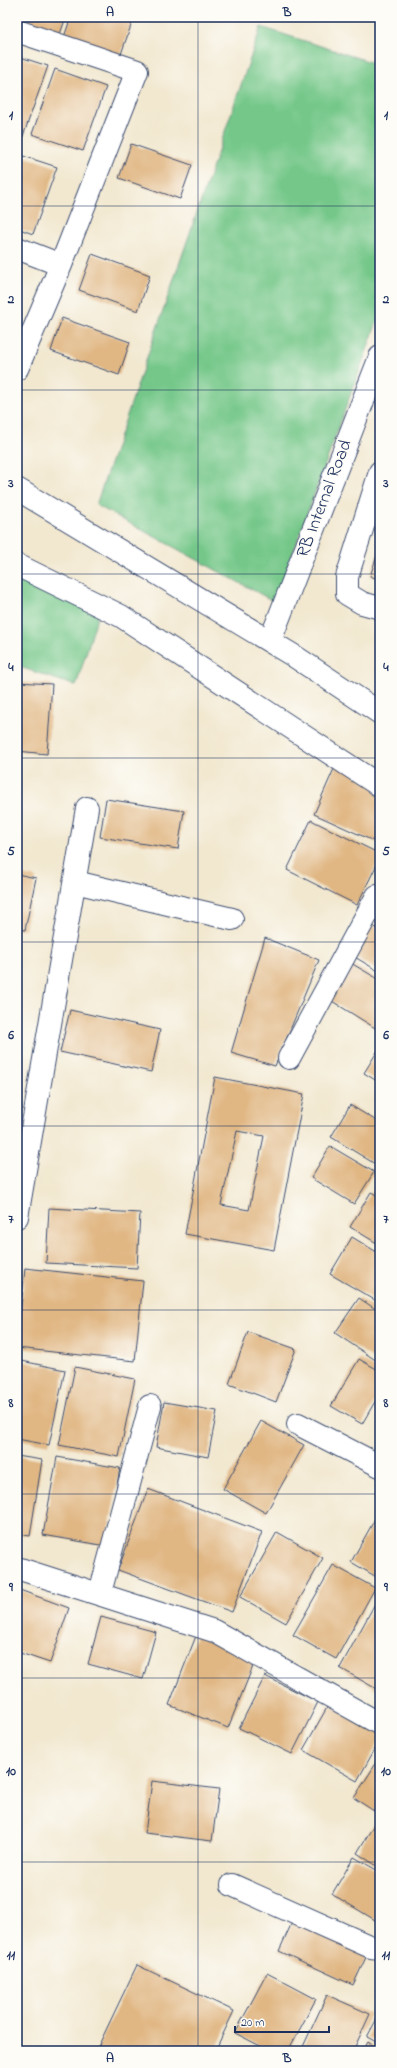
<svg xmlns="http://www.w3.org/2000/svg" width="397" height="2068" viewBox="0 0 397 2068" font-family="'Indie Flower',sans-serif">
<style>
.green{fill:#75c789;stroke:#487b74}
.building{fill:#e0b682;fill-rule:evenodd}
.lines{fill:none;stroke-linecap:round;stroke-linejoin:round}
.minor-casing{stroke:#3b4b6f;stroke-width:24}
.minor{stroke:#fff;stroke-width:22}
.grid{fill:none;stroke:#1b2f5e;stroke-width:1;stroke-opacity:0.55}
.labels{text-anchor:middle;dominant-baseline:central;stroke-width:3;stroke-linejoin:round;paint-order:stroke}
.street-label{font-size:18px;fill:#1b2f5e;stroke:#fdfcf7}
.neatline{fill:none;stroke:#1b2f5e;stroke-width:1.5}
.grid-label{font-size:13px;text-anchor:middle;font-weight:bold;fill:#1b2f5e}
</style>
<rect width="100%" height="100%" fill="#fdfcf7"/>
<filter id="ink" filterUnits="userSpaceOnUse"><feTurbulence type="fractalNoise" baseFrequency=".025" numOctaves="2"/><feDisplacementMap in="SourceGraphic" scale="8" xChannelSelector="R" yChannelSelector="G"/><feConvolveMatrix kernelMatrix="1 2 1 2 8 2 1 2 1" color-interpolation-filters="sRGB"/></filter>
<filter id="wash" filterUnits="userSpaceOnUse"><feTurbulence type="fractalNoise" baseFrequency=".012" numOctaves="4" result="noise"/><feDisplacementMap in="SourceGraphic" scale="16" xChannelSelector="R" yChannelSelector="G"/><feGaussianBlur stdDeviation="0.9" result="paint"/><feColorMatrix in="noise" values="0 0 0 0 0 0 0 0 0 0 0 0 0 0 0 0 0 1.4 0 .05"/><feComposite in="paint" operator="in"/></filter>
<g filter="url(#wash)">
<rect width="100%" height="100%" fill="#f2e8d0"/>
<!-- green -->
<path class="green" d="M261,27L380,65V314L275,602L96,505Z
M17,562L101,605L76,686L17,666Z"/>
<g id="blocks">
<!-- building -->
<path class="building" d="M17,17H66L59,37L17,22Z
M71,17H134L120,57L64,37Z
M17,56L48,66L22,139L17,138Z
M55,69L106,87L83,151L32,134Z
M131,144L192,165L180,199L119,178Z
M17,154L57,167L33,234L17,228Z
M92,254L150,275L138,311L79,290Z
M62,318L130,342L119,375L51,351Z
M380,547V580L370,576Z
M17,682L52,684L47,754L17,751Z
M341,753L380,771V844L314,814Z
M106,799L184,811L178,849L100,837Z
M311,820L380,854V858L357,905L287,870Z
M17,874L36,878L25,930L17,929Z
M371,925L380,930V972L353,956Z
M265,938L319,960L275,1066L231,1053Z
M349,962L380,980V1031L327,998Z
M70,1010L160,1030L151,1072L60,1052Z
M380,1047V1083L364,1073Z
M215,1077L304,1094L274,1250L185,1234ZM237,1131L264,1136L249,1210L221,1205Z
M350,1105L380,1123V1167L331,1137Z
M330,1146L374,1172L354,1204L311,1178Z
M371,1192L380,1197V1245L350,1227Z
M49,1208L140,1213L137,1268L46,1263Z
M352,1237L380,1254V1303L330,1274Z
M25,1268L143,1281L135,1361L17,1348Z
M359,1298L380,1312V1363L335,1333Z
M248,1332L296,1349L276,1402L229,1384Z
M359,1359L380,1371V1393L362,1424L331,1406Z
M17,1360L65,1370L49,1445L17,1439Z
M75,1367L135,1379L119,1457L59,1445Z
M164,1402L217,1411L208,1457L156,1447Z
M261,1421L304,1445L266,1513L223,1489Z
M17,1456L42,1460L30,1536L17,1534Z
M57,1457L120,1468L106,1546L43,1535Z
M148,1489L262,1532L232,1612L118,1570Z
M380,1510V1579L351,1562Z
M277,1532L323,1558L286,1623L240,1597Z
M333,1565L375,1588L336,1659L293,1635Z
M17,1589L69,1608L50,1663L17,1652Z
M377,1600L380,1601V1691L340,1668Z
M101,1617L156,1632L143,1679L88,1664Z
M196,1636L256,1659L228,1728L169,1705Z
M265,1676L318,1702L292,1754L239,1728Z
M329,1704L380,1733V1740L357,1781L303,1750Z
M380,1757V1815L354,1798Z
M152,1781L219,1789L212,1841L145,1833Z
M375,1823L380,1826V1868L357,1853Z
M354,1857L380,1872V1923L332,1894Z
M295,1916L369,1951L353,1985L279,1951Z
M137,1965L234,2011L215,2051H96Z
M267,1973L316,1999L288,2051H270L235,2033Z
M327,1995L370,2014L353,2051H301Z
M380,2013V2044L367,2037Z
M368,2042L380,2050V2051H363Z"/>
</g>
</g>
<g filter="url(#ink)">
<use href="#blocks" fill-opacity="0" stroke="#3b4b6f" stroke-width="1"/>
<g class="lines">
<!-- minor casing -->
<g class="minor-casing">
<path id="minor" d="M17,31L137,71L61,265L17,369
M17,248L61,265
M380,472L347,577V594L362,603L380,608
M17,489L294,656L380,713
M17,565L121,616L380,786
M270,641L380,357
M75,882L232,919
M289,1058L377,896L380,898
M17,1217L87,808
M298,1424L380,1466
M17,1568L214,1631L380,1724
M100,1593L150,1406
M232,1885L371,1947L380,1948"/>
</g>
<!-- minor -->
<use href="#minor" class="minor"/>
</g>
</g>
<!-- grid -->
<path class="grid" d="M198,17V2051M17,206H380M17,390H380M17,574H380M17,758H380M17,942H380M17,1126H380M17,1310H380M17,1494H380M17,1678H380M17,1862H380"/>
<g class="labels">
<!-- street labels -->
<g class="street-label">
<text transform="translate(325 499) rotate(-69)">RB Internal Road</text>
</g>
</g>
<!-- margin -->
<rect width="397" height="2068" fill="none" stroke="#fdfcf7" stroke-width="44"/>
<!-- scale -->
<path d="M235 2026v6h94v-6" fill="none" stroke="#1b2f5e" stroke-width="2"/>
<text x="241" y="2026" font-size="12" fill="#1b2f5e" stroke="#fdfcf7" stroke-width="3" paint-order="stroke">20 m</text>
<rect x="22" y="22" width="353" height="2024" class="neatline"/>
<g class="grid-label">
<text x="110" y="16">A</text>
<text x="287" y="16">B</text>
<text x="11" y="119">1</text>
<text x="386" y="119">1</text>
<text x="11" y="303">2</text>
<text x="386" y="303">2</text>
<text x="11" y="487">3</text>
<text x="386" y="487">3</text>
<text x="11" y="671">4</text>
<text x="386" y="671">4</text>
<text x="11" y="855">5</text>
<text x="386" y="855">5</text>
<text x="11" y="1039">6</text>
<text x="386" y="1039">6</text>
<text x="11" y="1223">7</text>
<text x="386" y="1223">7</text>
<text x="11" y="1407">8</text>
<text x="386" y="1407">8</text>
<text x="11" y="1591">9</text>
<text x="386" y="1591">9</text>
<text x="11" y="1775">10</text>
<text x="386" y="1775">10</text>
<text x="11" y="1959">11</text>
<text x="386" y="1959">11</text>
<text x="110" y="2062">A</text>
<text x="287" y="2062">B</text>
</g>
</svg>
